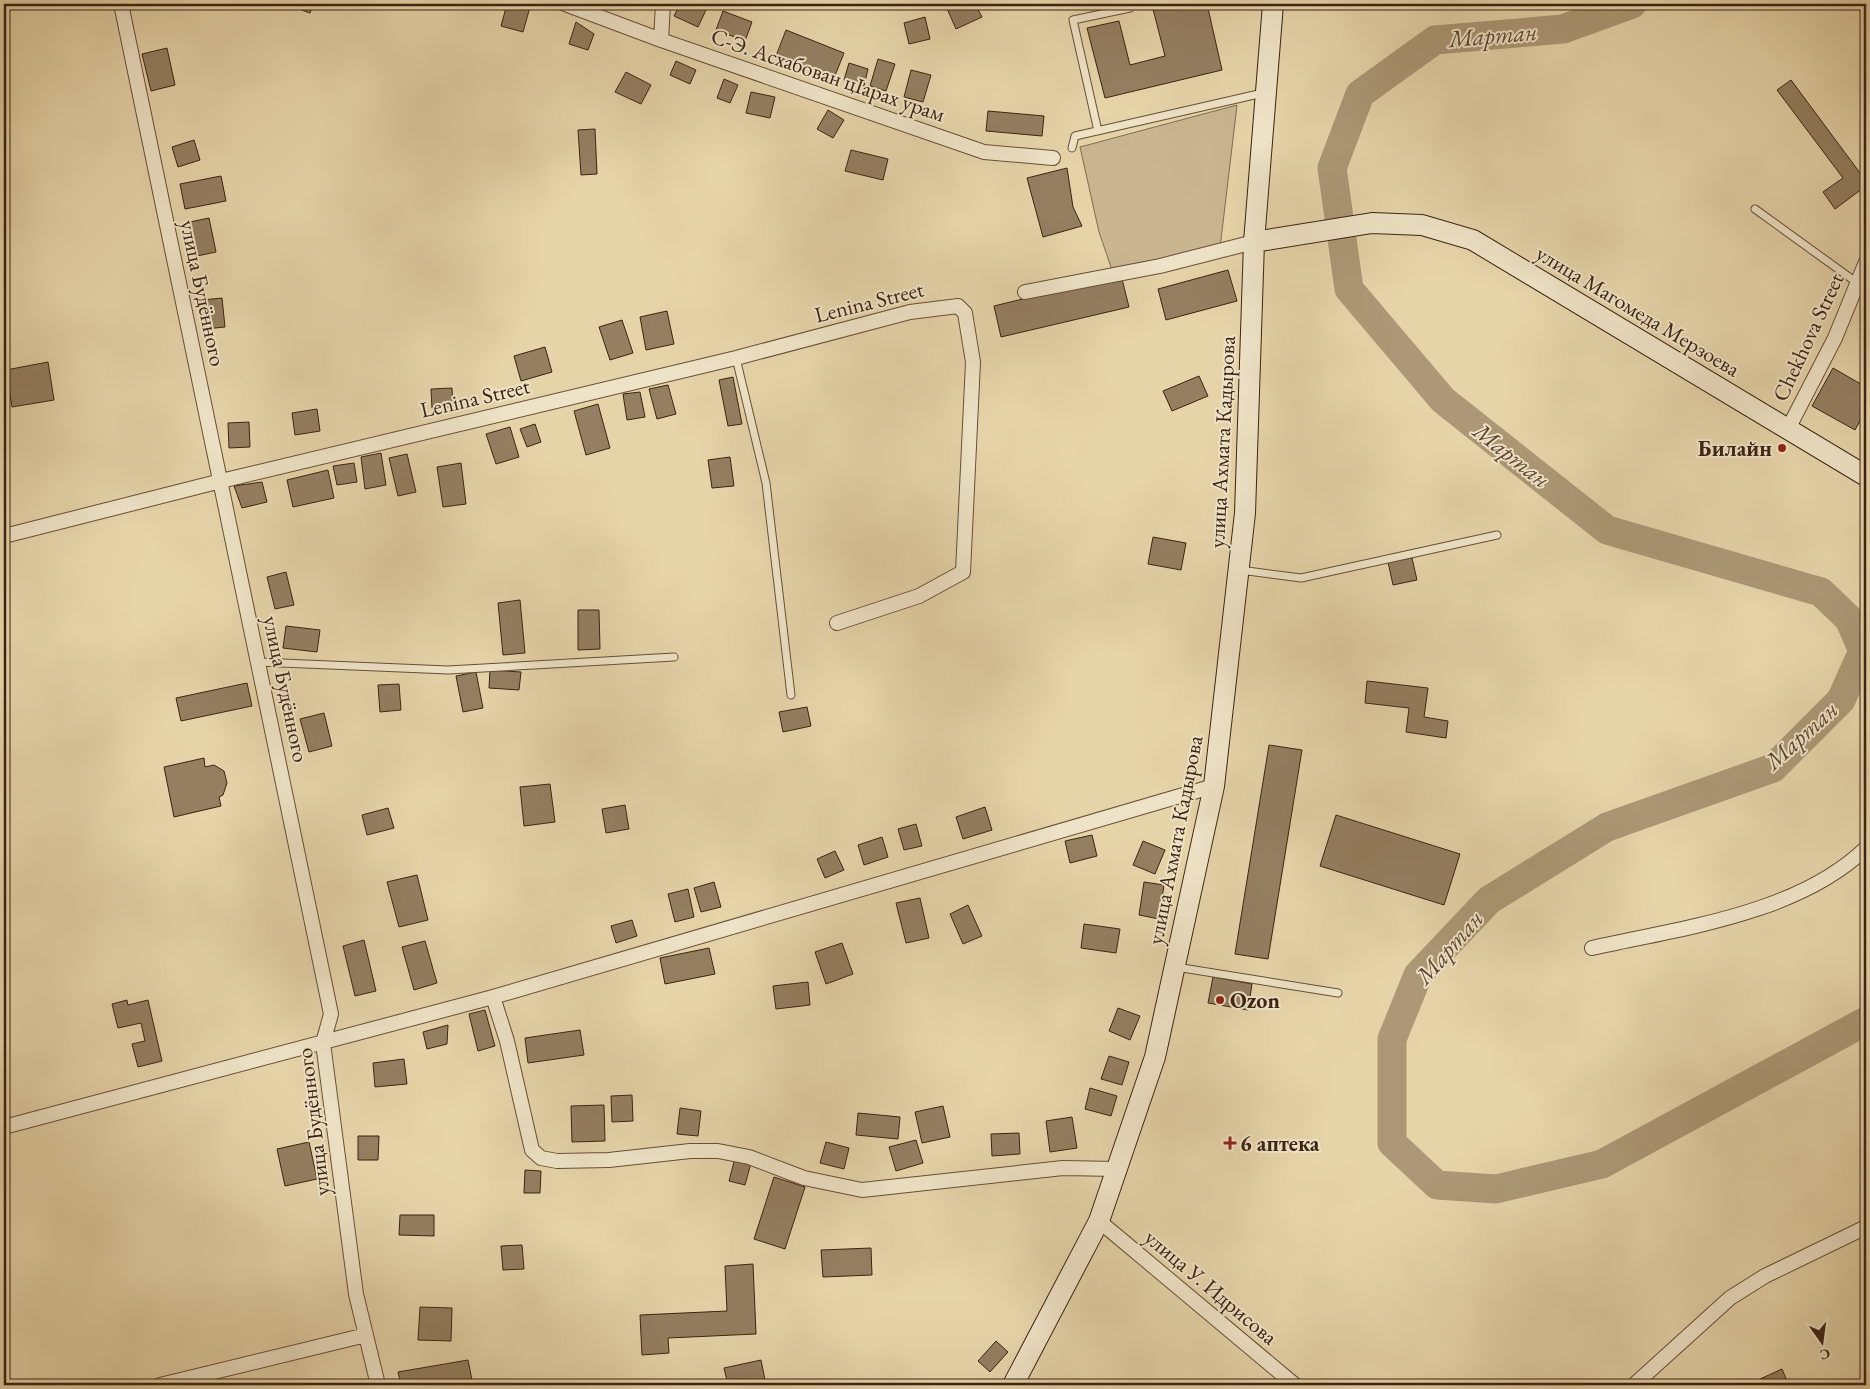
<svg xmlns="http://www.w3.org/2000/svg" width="1870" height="1389" viewBox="0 0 1870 1389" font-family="'EB Garamond',serif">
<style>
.green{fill:#c9b690;stroke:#826c52}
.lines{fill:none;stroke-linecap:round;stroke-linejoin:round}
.river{stroke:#ac9876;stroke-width:29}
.building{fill:#947f61;stroke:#3b2313}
.service-casing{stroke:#664f38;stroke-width:9}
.minor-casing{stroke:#664f38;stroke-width:16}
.secondary-casing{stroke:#3b2313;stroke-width:22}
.service{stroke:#efe3c7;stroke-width:7}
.minor{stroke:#efe3c7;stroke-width:14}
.secondary{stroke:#efe3c7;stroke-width:20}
.poi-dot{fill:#8f2418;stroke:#efe3c7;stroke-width:2}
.labels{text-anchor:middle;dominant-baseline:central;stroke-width:4;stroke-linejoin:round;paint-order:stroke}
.street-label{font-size:22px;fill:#3b2313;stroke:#efe3c7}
.poi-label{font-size:22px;font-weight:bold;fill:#3b2313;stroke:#efe3c7;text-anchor:start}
.water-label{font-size:24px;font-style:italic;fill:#5d4631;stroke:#efe3c7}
</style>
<rect width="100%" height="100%" fill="#e6d4a9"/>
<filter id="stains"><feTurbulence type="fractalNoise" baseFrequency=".004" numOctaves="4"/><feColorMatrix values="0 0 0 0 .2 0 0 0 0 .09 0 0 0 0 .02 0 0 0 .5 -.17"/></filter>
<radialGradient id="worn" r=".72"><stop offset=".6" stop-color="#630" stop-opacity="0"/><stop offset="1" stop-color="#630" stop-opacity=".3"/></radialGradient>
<!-- green -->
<path class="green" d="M1237,105L1220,248L1112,270L1099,232L1080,147Z"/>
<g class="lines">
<!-- river -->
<path class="river" d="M1632,4L1563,29L1435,40L1360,94L1332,168L1349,289L1443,400L1607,530L1821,592L1849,619L1863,651L1841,700L1773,768L1607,827L1489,900L1418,975L1392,1039V1143L1437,1185L1496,1189L1602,1164L1866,1021"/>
</g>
<!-- building -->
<path class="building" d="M285,4H313L310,13Z
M507,4L530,7L523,32L501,26Z
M680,4H699L707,8L698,27L674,16Z
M945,4H975L982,17L956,29Z
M1169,4H1207L1222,70L1105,98L1087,28L1119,21L1130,65L1165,56L1153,9Z
M723,11L752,22L745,41L716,30Z
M925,17L930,39L909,44L904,23Z
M576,22L594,34L588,50L569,44Z
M786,30L844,53L834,78L776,56Z
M167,48L175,85L151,91L142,54Z
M878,59L895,64L886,91L870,86Z
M676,61L696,70L690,84L670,75Z
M849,63L868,69L864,86L844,80Z
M911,70L931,75L923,102L904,97Z
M626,72L651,85L641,104L615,92Z
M724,79L738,85L730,103L717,98Z
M1791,80L1866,181V186L1835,209L1823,192L1843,178L1777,90Z
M751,92L775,97L770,118L746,113Z
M828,110L844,120L833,138L817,129Z
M988,111L1044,116L1042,136L986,131Z
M595,129L597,174L581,175L578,130Z
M194,140L200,160L178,167L172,147Z
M851,150L888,159L883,180L845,171Z
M1067,168L1073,207L1082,226L1043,237L1027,178Z
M221,176L226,201L185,209L180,184Z
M209,218L216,252L197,256L190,222Z
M1228,270L1237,301L1166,320L1158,289Z
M1121,275L1129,307L1001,337L994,306Z
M222,298L225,327L205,329L202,300Z
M667,311L674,344L646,350L640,317Z
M622,320L633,353L610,360L599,327Z
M545,347L552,372L521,381L514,356Z
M48,362L54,400L12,407L6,370Z
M1833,368L1866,387V410L1855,430L1812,406Z
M1199,376L1208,396L1172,411L1163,391Z
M733,377L742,424L728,426L719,380Z
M668,385L676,414L657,419L649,389Z
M452,388L453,407L432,408L431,389Z
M640,392L645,417L627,420L623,394Z
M598,404L610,448L586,455L574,411Z
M317,409L320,431L295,435L292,413Z
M249,422L250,447L229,448L228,423Z
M535,424L541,442L527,447L520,429Z
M510,427L519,457L496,464L486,434Z
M381,453L386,485L365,489L361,457Z
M407,454L416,492L398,496L389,458Z
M730,457L734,486L712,488L708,460Z
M354,463L357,482L337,485L333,466Z
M461,463L466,504L443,507L437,467Z
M328,470L334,498L293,507L287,480Z
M262,482L267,502L242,508L234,486Z
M1153,537L1186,543L1181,570L1148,564Z
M1412,558L1417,580L1393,585L1388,562Z
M286,572L294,605L275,609L267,577Z
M520,600L525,653L503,655L498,603Z
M578,610H599L600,649L578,650Z
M286,626L320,630L317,652L283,648Z
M490,670L521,672L519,690L489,688Z
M476,672L483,708L463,712L456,676Z
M1367,681L1428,688L1424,717L1448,721L1446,738L1406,732L1409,708L1365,703Z
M247,683L252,706L181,721L176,698Z
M399,684L401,710L380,712L378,685Z
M807,707L811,726L783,732L779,712Z
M324,713L332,746L309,752L300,719Z
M1269,745L1302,750L1268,959L1235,954Z
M204,758L205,767L214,765L224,771L227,783L223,795L219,797L221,806L174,817L164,767Z
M550,784L555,822L524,826L520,787Z
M625,805L629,829L606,833L602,809Z
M985,807L992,830L963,839L956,817Z
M388,808L394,828L367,835L362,815Z
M1336,815L1460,854L1444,905L1320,866Z
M916,824L922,846L904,850L898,829Z
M1092,835L1097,856L1070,863L1065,841Z
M882,837L888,857L864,865L858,845Z
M1143,841L1165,850L1155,874L1133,865Z
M835,851L844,870L825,878L817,859Z
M417,875L428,920L399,927L387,882Z
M714,882L721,907L701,912L694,888Z
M1144,882L1164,885L1159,919L1139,915Z
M688,889L694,917L675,922L668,894Z
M920,898L929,938L906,943L896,903Z
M968,905L982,936L963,944L950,914Z
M632,920L637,936L616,943L611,926Z
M1084,924L1120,929L1116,953L1081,948Z
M364,940L376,991L355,996L343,946Z
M425,941L437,983L414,990L402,947Z
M842,943L853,974L826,984L815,952Z
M709,948L715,974L665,984L660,958Z
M1213,977L1252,984L1248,1010L1208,1003Z
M808,982L810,1005L776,1009L773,986Z
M127,1000L128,1005L148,1000L162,1061L138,1067L132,1044L145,1041L141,1023L118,1028L112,1004Z
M1118,1008L1140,1016L1130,1040L1109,1031Z
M485,1010L495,1046L478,1051L469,1014Z
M448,1025L447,1044L427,1049L423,1032Z
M580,1030L584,1055L528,1063L525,1038Z
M1109,1056L1129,1062L1122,1085L1101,1079Z
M404,1059L407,1084L375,1087L373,1063Z
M1090,1088L1117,1096L1111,1116L1085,1109Z
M632,1095L633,1121L612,1122L611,1096Z
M604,1105L605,1141L572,1142L571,1106Z
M943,1106L950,1137L922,1143L915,1112Z
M680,1108L701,1111L698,1136L677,1134Z
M858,1113L900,1117L898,1139L856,1135Z
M1072,1117L1077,1148L1050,1152L1046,1121Z
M1019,1133L1020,1154L992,1156L991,1134Z
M358,1136H379L378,1160H358Z
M916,1140L923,1163L896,1171L889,1147Z
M309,1142L317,1179L285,1186L277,1149Z
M826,1142L849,1148L844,1169L820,1163Z
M735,1158L751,1163L745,1185L729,1181Z
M525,1170L541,1171L540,1193H524Z
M774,1177L805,1187L785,1249L754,1239Z
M400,1215H434V1236L399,1235Z
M522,1245L524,1269L503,1270L501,1246Z
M871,1248L872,1275L823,1277L821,1250Z
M753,1264L756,1334L668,1338L669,1353L642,1355L640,1315L727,1311L725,1266Z
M420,1307L452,1308L451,1341L418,1340Z
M996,1341L1008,1352L990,1372L978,1361Z
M468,1360L473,1385H401L398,1372Z
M761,1360L766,1385H728L724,1368Z
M1782,1369L1787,1381L1779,1385H1747Z"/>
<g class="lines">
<!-- service casing -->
<g class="service-casing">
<path id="service" d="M1098,131L1073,20L1130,8
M1072,148L1075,136L1263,93
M1755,209L1856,282
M736,358L766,483L791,695
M1240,570L1301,578L1497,535
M258,662L448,670L674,657
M1176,967L1338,993"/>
</g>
<!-- minor casing -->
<g class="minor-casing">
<path id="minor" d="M121,4L331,1014L323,1043L356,1294L378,1385
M565,4L661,40L984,152L1053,158
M661,40L663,4
M1025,292L1160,266L1254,242
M1788,429L1835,338L1866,262
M4,536L221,481L736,358L910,312L958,306L965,313L973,362L963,572L919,596L837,623
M1592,948C1681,928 1798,914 1866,848
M493,997L507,1041L532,1150L541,1158L557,1161L609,1160L690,1151H718L749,1157L804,1178L862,1190L1063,1168L1117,1169
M4,1127L493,997L1214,786
M1099,1221L1295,1385
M160,1385L366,1335
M1634,1385L1730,1298L1765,1276L1866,1227"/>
</g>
<!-- secondary casing -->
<g class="secondary-casing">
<path id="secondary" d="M1254,242L1372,223L1422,225L1473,240L1866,476
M1013,1385L1099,1221L1155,1057L1214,786L1245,513L1254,242L1273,4"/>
</g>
<!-- service -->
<use href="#service" class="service"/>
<!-- minor -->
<use href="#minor" class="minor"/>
<!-- secondary -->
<use href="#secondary" class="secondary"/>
</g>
<!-- markers -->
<g class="poi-dot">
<circle cx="1782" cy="448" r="5"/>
<circle cx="1220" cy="1000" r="5"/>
<path d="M1227.5 1135.5h5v5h5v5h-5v5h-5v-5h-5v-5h5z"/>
</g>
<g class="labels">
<!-- street labels -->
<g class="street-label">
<text transform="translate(828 75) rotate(19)">С-Э. Асхабован цIарах урам</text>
<text transform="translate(203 293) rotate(78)">улица Будённого</text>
<text transform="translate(869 302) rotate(-14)">Lenina Street</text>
<text transform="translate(1638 311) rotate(31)">улица Магомеда Мерзоева</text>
<text transform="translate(1808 337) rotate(-65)">Chekhova Street</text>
<text transform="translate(475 398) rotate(-13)">Lenina Street</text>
<text transform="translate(1222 442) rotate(-87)">улица Ахмата Кадырова</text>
<text transform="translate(286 689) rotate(78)">улица Будённого</text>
<text transform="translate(1175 840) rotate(-79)">улица Ахмата Кадырова</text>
<text transform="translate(313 1122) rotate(-97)">улица Будённого</text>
<text transform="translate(1211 1287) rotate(40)">улица У. Идрисова</text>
</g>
<!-- poi labels -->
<g class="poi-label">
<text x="1772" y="448" text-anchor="end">Билайн</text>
<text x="1230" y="1000">Ozon</text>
<text x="1240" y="1143">6 аптека</text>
</g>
<!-- water labels -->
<g class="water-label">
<text transform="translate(1493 35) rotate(-5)">Мартан</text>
<text transform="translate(1512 455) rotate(38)">Мартан</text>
<text transform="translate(1801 735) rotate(-42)">Мартан</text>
<text transform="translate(1449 947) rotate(-49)">Мартан</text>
</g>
</g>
<!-- margin -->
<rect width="1870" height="1389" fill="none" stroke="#e6d4a9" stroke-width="20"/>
<rect x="5" y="5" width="1860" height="1379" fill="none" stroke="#3b2313" stroke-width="2.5"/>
<rect x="10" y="10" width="1850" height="1369" fill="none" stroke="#3b2313"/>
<!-- north arrow -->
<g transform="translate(1822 1342) rotate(166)" stroke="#efe3c7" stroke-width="4" paint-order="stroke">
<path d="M0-4L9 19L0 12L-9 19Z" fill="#3b2313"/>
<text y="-8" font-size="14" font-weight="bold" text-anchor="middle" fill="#3b2313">С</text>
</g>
<rect width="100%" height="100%" filter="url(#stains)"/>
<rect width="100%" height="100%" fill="url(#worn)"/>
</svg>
